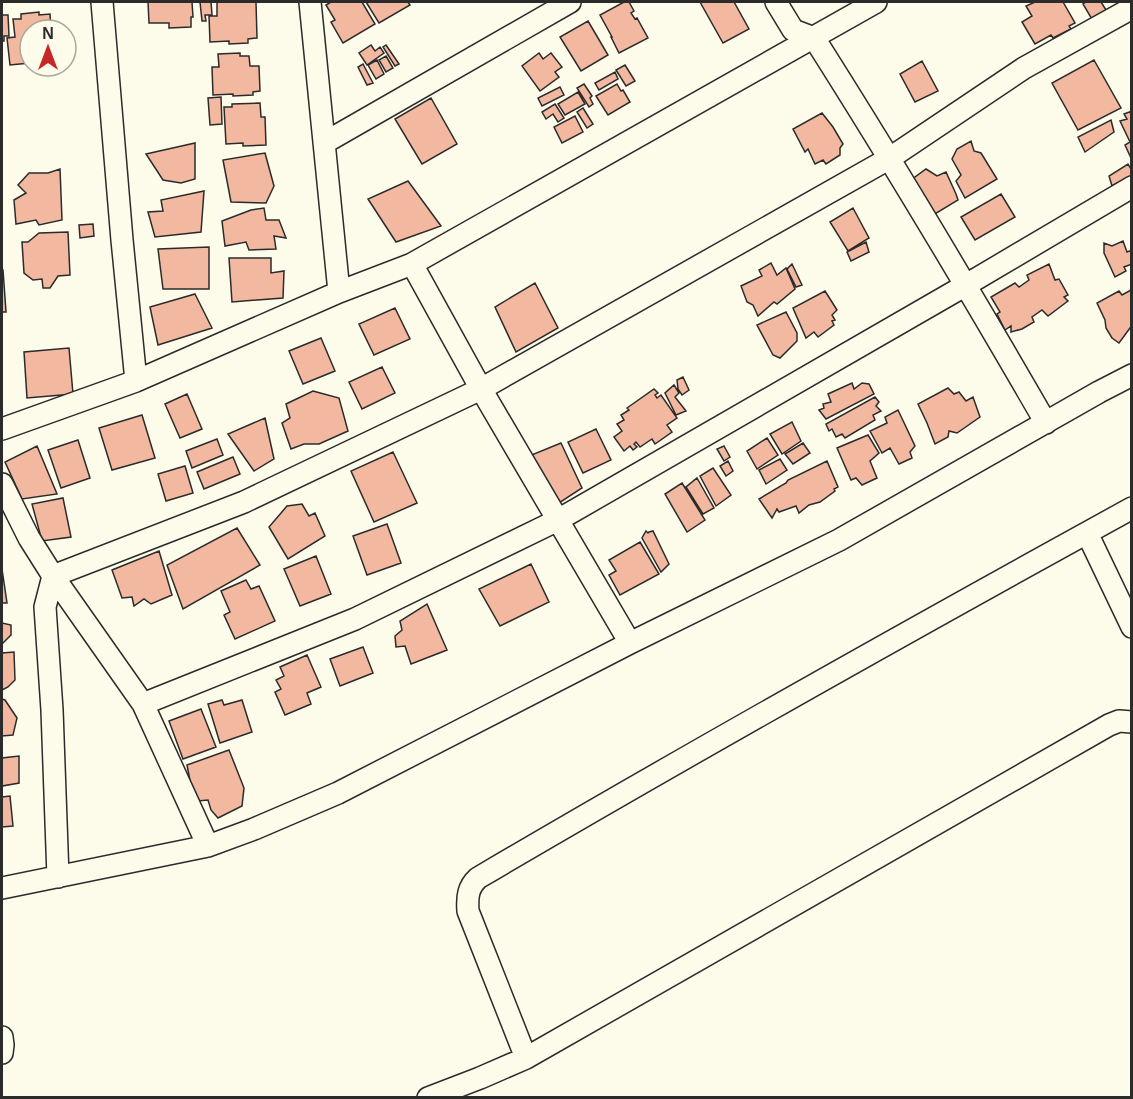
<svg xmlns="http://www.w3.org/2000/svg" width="1133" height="1099" viewBox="0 0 1133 1099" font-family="Arial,sans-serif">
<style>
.building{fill:#f2b8a0;stroke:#2b2b2b;stroke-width:1.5}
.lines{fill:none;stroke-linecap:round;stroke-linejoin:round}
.minor-casing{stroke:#2b2b2b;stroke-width:24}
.minor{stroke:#fdfbea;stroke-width:21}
</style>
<rect width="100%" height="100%" fill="#fdfbea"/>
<!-- building -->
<path class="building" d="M148,2H192L193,17H191V27L169,28V23H149Z
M200,2H211L212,15H205L206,21H202Z
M217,2H256L257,38L248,39V43L229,44V41L210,42L209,16H217Z
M331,2H362L375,24L343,43L331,22L335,20L326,5Z
M366,2H408L410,5L379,23Z
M624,2H629L634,11L631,13L635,19L637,18L648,38L619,53L611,37H612L600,15Z
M700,2H734L749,29L723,43Z
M1035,2H1063L1075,23L1069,26L1071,29L1053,38L1051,35L1035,44L1022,22L1032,16L1026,6Z
M1086,2H1101L1108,13L1093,21L1083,4Z
M39,12V15L50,14L51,29H57V30H30V63L10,65L7,38L15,37L13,19H21V14Z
M2,15H8L9,36H4V41H2Z
M588,21L608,55L581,71L560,37Z
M371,45L375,51L380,47L384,53L367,65L359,53Z
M386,45L399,64L395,66L383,47Z
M240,53V56H249L250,66H259L260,91L253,92V95L233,96V94L213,95L212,67H219L218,54Z
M539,53L543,59L551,53L562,67L555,72L559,77L540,91L522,66Z
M386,56L393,68L386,72L379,60Z
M377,60L384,74L376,79L368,65Z
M1094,60L1121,108L1078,130L1052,83Z
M922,61L938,91L915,102L900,74Z
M363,64L373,83L367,85L358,67Z
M625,65L635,81L626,86L616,70Z
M615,72L618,79L599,90L595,83Z
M584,84L592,96L590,98L593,104L589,107L577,88Z
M617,84L621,91L623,90L630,102L608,115L596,96Z
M560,87L564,95L542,106L538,98Z
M578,92L585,104L565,115L558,104Z
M221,97L222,124L210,125L208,98Z
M431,98L457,144L422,164L395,119Z
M260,103L261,117H265L266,145L243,146V143L226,144L224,107H232V104Z
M555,104L564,118L558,122L553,114L546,119L542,112Z
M583,108L593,124L587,128L577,112Z
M1132,111V158H1131L1125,145L1130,142L1120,121L1127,119L1124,114Z
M822,113L833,127L843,144L840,148V155L826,164L823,160L815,164L808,149L805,152L793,129Z
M575,116L583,132L562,143L554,127Z
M1111,120L1114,132L1085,152L1078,137Z
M971,141L974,151L981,153L997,179L965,198L956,181L961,175L952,159L957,149Z
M195,143V179L181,183L163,180L146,154Z
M265,153L274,186L266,203L231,202L223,160Z
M1128,164L1132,171V175L1112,186L1109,176Z
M60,169L62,220L39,225L36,220L16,224L14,200L26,193L18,185L29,173H48Z
M926,169L937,176L946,172L956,194L958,200L930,217L911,180Z
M408,181L441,226L396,242L368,199Z
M204,191L201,232L155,237L148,212L163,211L161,200Z
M1001,194L1015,217L975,240L961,217Z
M264,208L266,220H279L286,238L274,236L276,249L249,250L246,242L225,246L222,221L251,210Z
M853,208L869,238L848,251L830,222Z
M93,224L94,236L80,238L79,225Z
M68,232L70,275L58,276L50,288H43L42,279L33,280L24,273L22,242H28L39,233Z
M1123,241L1127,252L1132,250V264L1124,267L1126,271L1115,277L1104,253V243L1112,246Z
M866,242L869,252L851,261L847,252Z
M209,247V289H163L158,249Z
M229,258H271V273L284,271L283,298L232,302Z
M771,263L777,275L786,268L795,289L777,304L774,302L758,316L753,305L747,302L741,286L762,276L759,270Z
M792,264L802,285L796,287L787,269Z
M1049,264L1055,280L1059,279L1068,295L1064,297L1068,301L1048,316L1042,310L1032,317L1034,322L1022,329L1011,332V326L1005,330L997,314L1000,312L991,297L1015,283L1019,287L1029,280L1027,275Z
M2,270H3L6,312H2Z
M535,283L558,328L516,352L495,307Z
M1131,290L1132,329L1130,328L1119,343L1112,338L1106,328L1105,320L1097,303L1119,291L1122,295Z
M825,291L837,310L832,315L835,320L832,321L834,325L818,337L814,332L806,338L793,308Z
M195,294L212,328L158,345L150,307Z
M395,308L410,339L374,355L359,324Z
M786,312L797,333V341L780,358L773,355L757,325Z
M321,338L335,371L303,384L289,351Z
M69,348L73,394L27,398L24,352Z
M382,367L395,393L362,409L349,382Z
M683,377L689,390L682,395L678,389L677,380Z
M852,383L854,389L862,383L869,384L874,394L826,419L819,410L824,408L823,404L831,402L828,394Z
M674,385L679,393L675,397L686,411L676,415L665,393Z
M948,388L954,394L959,392L966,401L973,397L980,417L957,433L949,431L948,437L935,444L927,423L918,404Z
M654,389L658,393L655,395L657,398L661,395L677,418L667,425L672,432L655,444L652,439L640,447L636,442L634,444L637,447L633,450L630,446L624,451L614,437L622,431L617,424L624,420L621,415L629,410L627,408Z
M313,391L339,398L348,431L319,444H304L291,449L282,423L290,418L286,404Z
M187,394L202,429L180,438L165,404Z
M875,397L879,402L876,406L881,411L873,415L875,420L845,438L842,434L836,437L832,429L829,431L826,424Z
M898,410L915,446L910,452L912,458L899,464L890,448L882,453L870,431L887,423L885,417Z
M142,415L155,458L112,470L99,428Z
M265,418L274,459L254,471L228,434Z
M792,422L801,441L782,454L770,434Z
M596,429L611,460L583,473L568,442Z
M868,435L879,453L870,461L877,478L862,485L856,478L851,480L837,448Z
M767,438L778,455L757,469L747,451Z
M217,439L223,455L192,468L186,451Z
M78,440L90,478L61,488L48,450Z
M561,443L582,488L559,503L529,456Z
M803,443L810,453L793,464L785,454Z
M37,446L57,494L22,499L5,462Z
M724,446L730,457L724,461L717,449Z
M393,452L417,503L374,522L351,471Z
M233,457L240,474L204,489L197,472Z
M780,459L787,470L766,484L759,470Z
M728,461L733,471L726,476L720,466Z
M827,461L838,487L834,489L835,491L820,502L809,505L799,513L796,506L779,512L777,509L772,518L759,499L786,483L788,480Z
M185,466L193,493L166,501L158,474Z
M713,468L731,495L716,506L700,476Z
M697,478L714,508L703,514L686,487Z
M682,483L705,520L687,532L665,494Z
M63,498L71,537L42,541L32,504Z
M302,504L309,516L315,513L325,536L288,559L269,527L287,506Z
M387,524L401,563L367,575L353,536Z
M237,528L260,565L183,609L167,565Z
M646,531L648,533L649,532L653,531L669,564L661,572L642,538Z
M640,542L659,574L620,595L609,575L616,571L609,560Z
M159,551L172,595L151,604L144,599L134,606L132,597L122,598L112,570Z
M316,556L331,594L300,606L284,569Z
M531,564L549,602L500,626L479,589Z
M2,569L7,603H2Z
M246,580L251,589L259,586L275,621L235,639L224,615L230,612L221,591Z
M427,604L447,650L411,664L405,646L396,647L395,636L402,630L400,621Z
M2,623L11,625V635L2,644Z
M363,647L373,673L340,686L330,659Z
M14,652L15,680L8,687L2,690V653Z
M307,655L321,687L307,693L311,704L285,715L275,692L281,689L276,680L284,676L280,667Z
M2,699L5,700L17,718L13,735L2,736Z
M222,700L224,705L242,700L252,732L220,743L208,704Z
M201,709L216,747L183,759L169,721Z
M229,750L244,788L242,806L218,818L211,810L208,800L197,801L191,786L187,765Z
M19,756V783L2,786V758Z
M10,796L13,826L2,827V797Z"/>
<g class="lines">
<!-- minor casing -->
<g class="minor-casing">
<path id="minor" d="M102,2L122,240L136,381
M310,2L339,292
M776,2L793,30L814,38C894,164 971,293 1046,423
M324,143L570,2
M412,264L876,2
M2,429L136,381L339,292L412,264L481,389L630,643
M2,484L29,538L53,576L143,704L208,846
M1087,533L1132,627
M143,704L355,619L558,520L966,285L1132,187
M58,877L52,710L45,607L53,576L244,502L481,389L890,158L1024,68L1132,8
M2,888L208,846L254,829L338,793L630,643L839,540L1099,392L1132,375
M2,1037L3,1045L2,1053
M526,1058L468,911C467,897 468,887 478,878C694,751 912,629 1132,508
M428,1098L480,1078L526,1058L1109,725L1119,721L1132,722"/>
</g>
<!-- minor -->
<use href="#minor" class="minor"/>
</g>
<!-- border -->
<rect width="1133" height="1099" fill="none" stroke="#2b2b2b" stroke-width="6"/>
<!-- north arrow -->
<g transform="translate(48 48)"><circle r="28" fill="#fdfbea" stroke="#a9a89e" stroke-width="1.5"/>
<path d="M0-4.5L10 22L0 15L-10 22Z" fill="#c62828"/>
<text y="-9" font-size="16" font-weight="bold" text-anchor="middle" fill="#2b2b2b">N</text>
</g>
</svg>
